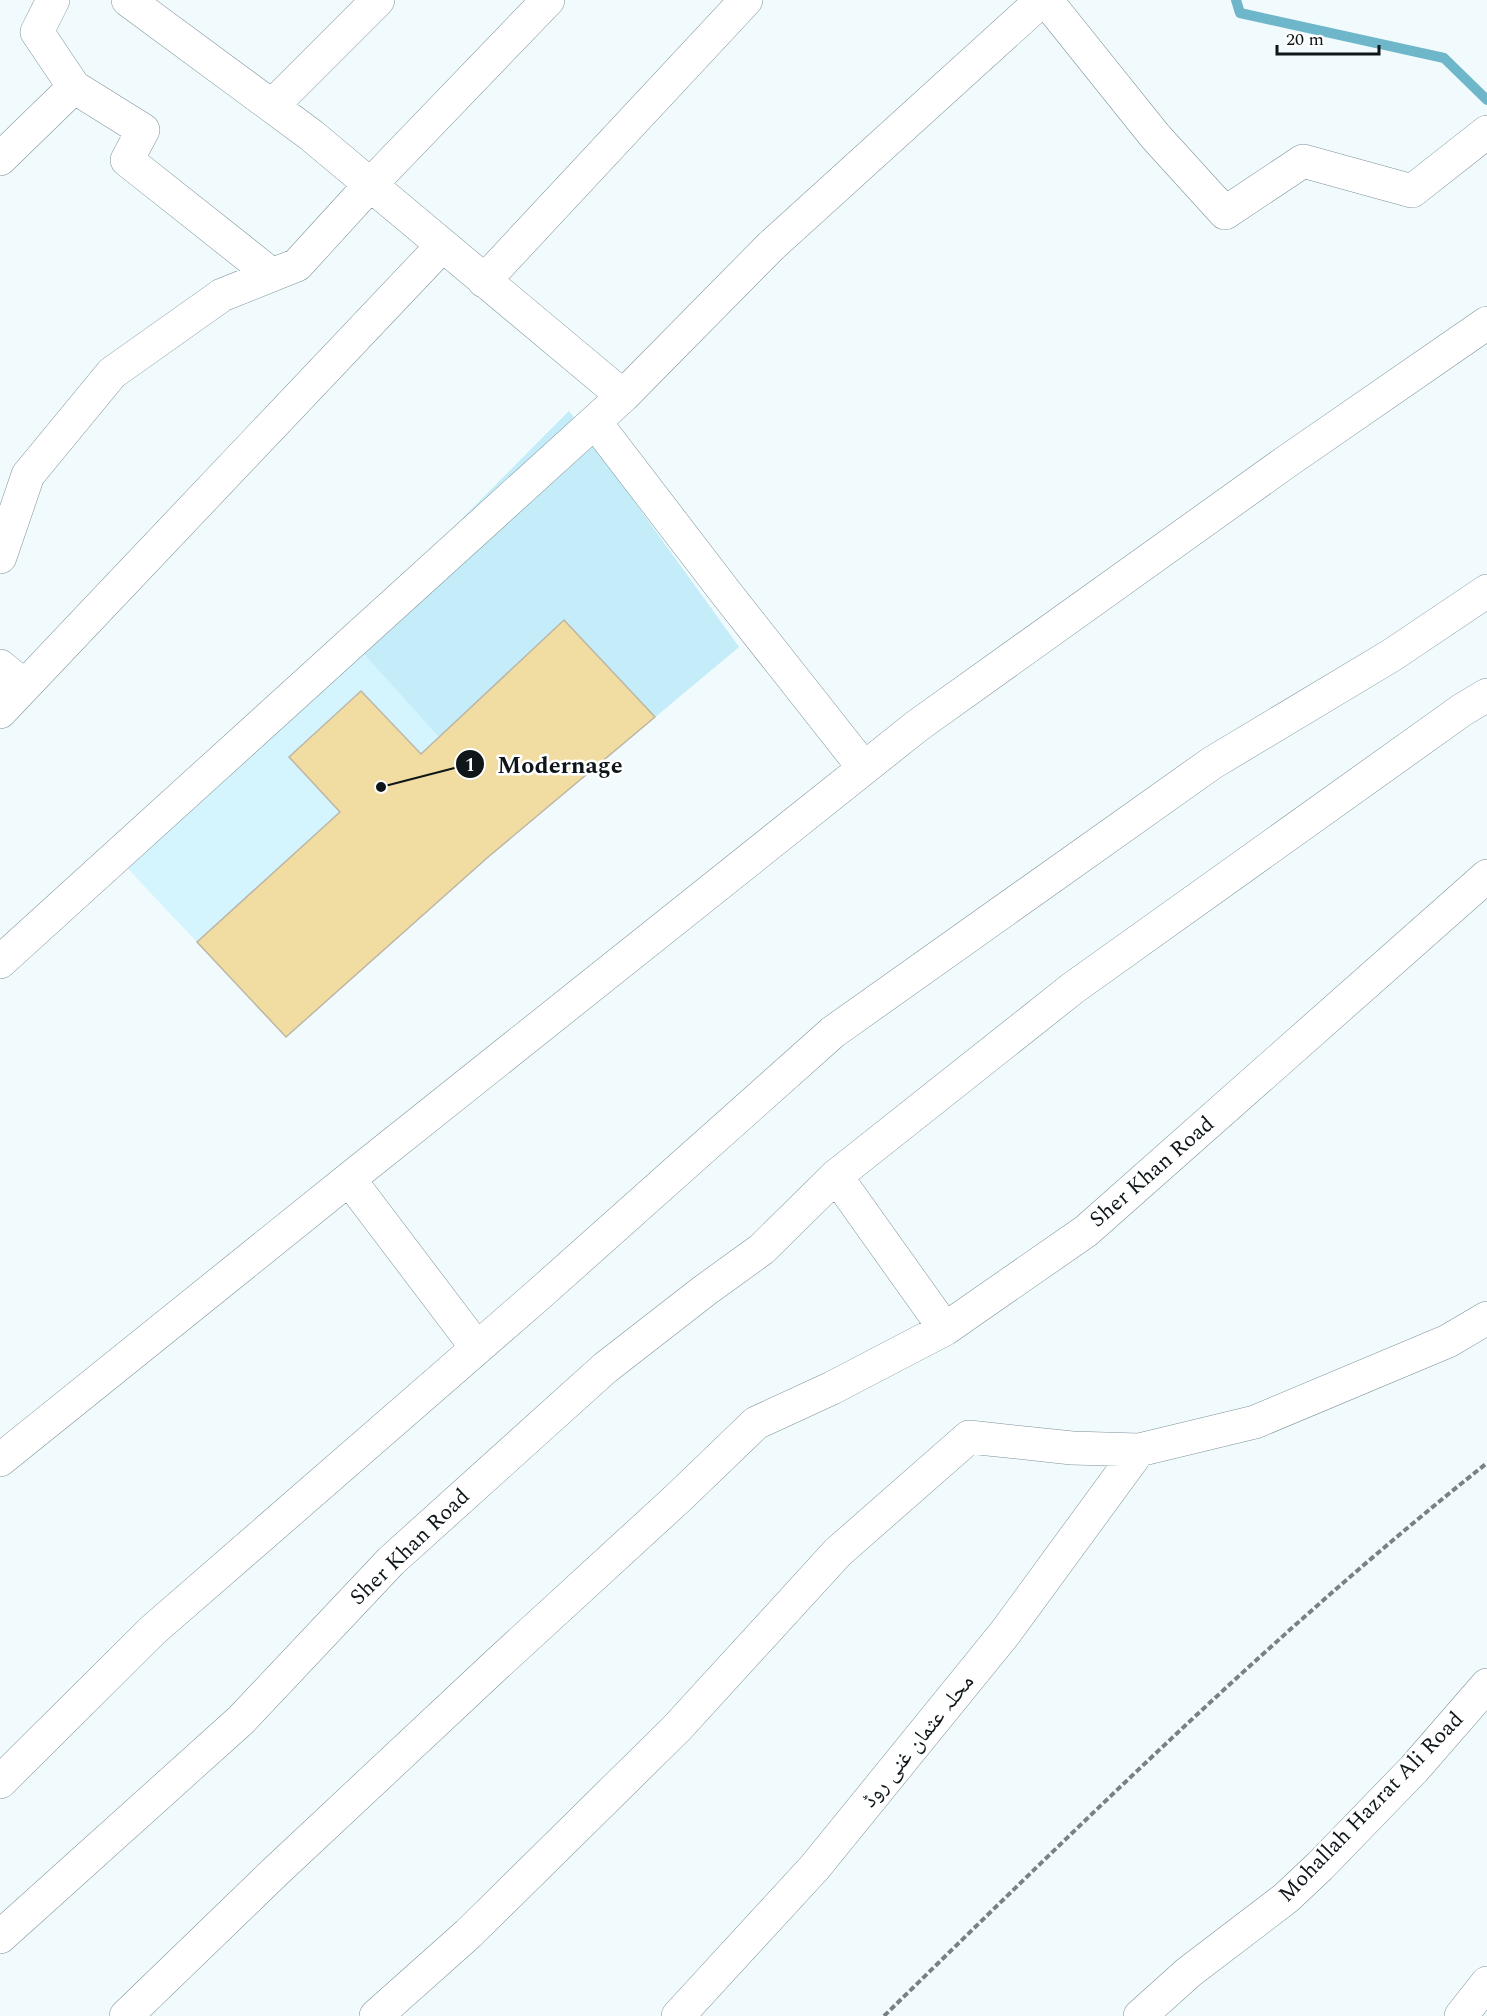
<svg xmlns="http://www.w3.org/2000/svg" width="1487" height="2016" viewBox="0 0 1487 2016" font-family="Spectral,'Noto Naskh Arabic',serif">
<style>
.built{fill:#d4f4fe}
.green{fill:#c4edf9}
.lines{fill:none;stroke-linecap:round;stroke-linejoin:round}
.stream{stroke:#6eb7cb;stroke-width:10}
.building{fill:#f1dca2;stroke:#bdb6a4;stroke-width:1.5}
.street-casing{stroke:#7e939a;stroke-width:34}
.path{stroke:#798184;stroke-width:4;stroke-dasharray:6 3;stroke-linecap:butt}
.street{stroke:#fff;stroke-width:33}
.labels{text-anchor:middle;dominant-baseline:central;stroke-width:5;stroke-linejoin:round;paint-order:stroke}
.street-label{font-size:22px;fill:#0e1619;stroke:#fff}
.leader{fill:none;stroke:#0e1619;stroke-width:2}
.callout-dot{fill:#0e1619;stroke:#fff;stroke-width:2}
.mark-label{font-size:18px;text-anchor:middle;font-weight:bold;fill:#fff}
.callout-label{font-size:24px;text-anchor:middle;font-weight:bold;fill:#0e1619;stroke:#fff;stroke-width:5;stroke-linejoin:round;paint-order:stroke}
</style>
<rect width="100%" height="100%" fill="#f1fafd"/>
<!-- built -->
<path class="built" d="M569,411L739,647L487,858L286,1037L116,856L299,683Z"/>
<!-- green -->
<path class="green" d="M569,411L739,647L655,717L439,737L347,635Z"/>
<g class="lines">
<!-- stream -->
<path class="stream" d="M1236,0L1240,13L1444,58L1487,100"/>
</g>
<!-- building -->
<path class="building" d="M564,620L655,717L487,858L286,1037L197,942L340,812L289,757L361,691L421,754Z"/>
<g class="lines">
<!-- street casing -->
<g class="street-casing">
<path id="street" d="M1046,0L1155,136L1225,213L1303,161L1412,191L1487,132
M74,87L143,130L127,160L272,275
M272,106L378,0
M0,159L74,87L37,32L53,0
M484,281L746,0
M623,396L771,246L1042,0
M595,422L726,593L864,768
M0,557L28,475L112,373L222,295L297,265L370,185L548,0
M0,666L24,686
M0,712L442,246
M0,962L623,396L311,135L128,0
M836,1176L945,1329L1086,1231L1487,876
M349,1179L477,1348
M0,1460L349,1179L917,726L1286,462L1487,323
M0,1782L153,1630L537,1296L833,1032L1212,763L1392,655L1487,591
M0,1937L241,1720L391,1561L605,1368L704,1291L762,1249L836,1176L1073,988L1462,710L1487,695
M126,2016L275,1872L496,1665L677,1499L756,1423L832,1388L945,1329
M376,2016L468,1934L677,1728L838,1552L969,1437L1072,1448L1139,1450L1255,1422L1448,1341L1487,1318
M678,2016L815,1867L1005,1633L1139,1450
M1140,2016L1189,1972L1286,1898L1320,1866L1414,1769L1487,1685
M1461,2016L1487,1983"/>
</g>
<!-- path -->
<path class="path" d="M884,2016C1079,1826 1273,1633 1487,1463"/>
<!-- street -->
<use href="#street" class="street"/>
</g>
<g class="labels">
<!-- street labels -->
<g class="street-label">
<text transform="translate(1152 1172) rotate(-41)">Sher Khan Road</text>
<text transform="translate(410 1547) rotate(-44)">Sher Khan Road</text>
<text transform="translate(918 1741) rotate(-51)">محلہ عثمان غنی روڈ</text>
<text transform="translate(1371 1807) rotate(-46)">Mohallah Hazrat Ali Road</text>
</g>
</g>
<!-- callouts -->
<path class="leader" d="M381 787L470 764"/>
<g class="callout-dot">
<circle cx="381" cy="787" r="6"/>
<circle cx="470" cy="764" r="15"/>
</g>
<g class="mark-label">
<text x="470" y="771">1</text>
</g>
<g class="callout-label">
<text x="560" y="773">Modernage</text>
</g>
<!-- scale -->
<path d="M1277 45v9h102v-9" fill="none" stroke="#0e1619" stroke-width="3"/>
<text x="1286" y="45" font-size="18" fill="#0e1619" stroke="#ffffff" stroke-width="4.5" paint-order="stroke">20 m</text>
</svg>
